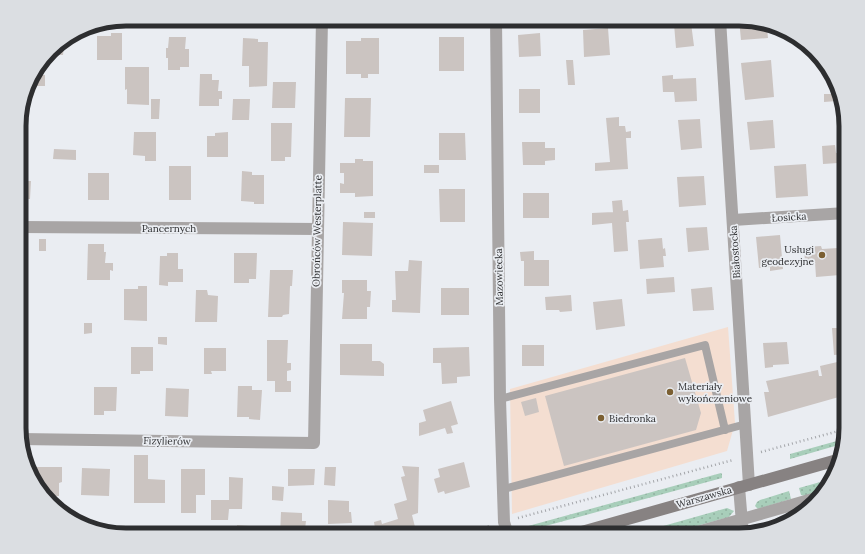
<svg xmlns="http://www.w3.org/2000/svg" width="865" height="554" viewBox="0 0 865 554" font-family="Lora,serif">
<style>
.commercial{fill:#f4ded1}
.grass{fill:url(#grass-dots)}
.building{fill:#cbc4c1}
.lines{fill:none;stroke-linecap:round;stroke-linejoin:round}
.path{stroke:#a3a5a9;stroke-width:2.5;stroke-dasharray:1 3;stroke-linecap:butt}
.lane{stroke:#a8a5a5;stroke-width:8}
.street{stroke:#a8a5a5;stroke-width:12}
.secondary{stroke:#878282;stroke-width:12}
.poi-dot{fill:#7b5f32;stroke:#eaedf2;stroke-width:1.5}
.labels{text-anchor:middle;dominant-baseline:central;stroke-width:3.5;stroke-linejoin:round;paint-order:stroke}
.street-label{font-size:10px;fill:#2d2e30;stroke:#eaedf2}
.poi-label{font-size:10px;fill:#2d2e30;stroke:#eaedf2;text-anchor:start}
.rim{fill:none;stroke:#2d2e30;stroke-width:5}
</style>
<defs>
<pattern id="grass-dots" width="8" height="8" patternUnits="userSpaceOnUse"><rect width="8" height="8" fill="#a8ceba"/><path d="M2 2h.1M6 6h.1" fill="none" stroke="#91b1a0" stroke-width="1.8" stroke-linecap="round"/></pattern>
</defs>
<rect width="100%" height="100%" fill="#eaedf2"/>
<!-- commercial -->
<path class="commercial" d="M728,327L735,423L727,451L512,514L510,389Z"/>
<!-- grass -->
<path class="grass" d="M844,439L842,444L790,459V454Z
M721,473L722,474V478L527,531L520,530L521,528Z
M831,479C830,483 829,486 827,488C822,494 808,498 801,495L799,488Z
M789,491L791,499L758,509L755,506L757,502L760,500Z
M727,508L734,511L729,517L668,534L665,530L649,535L639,534L649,530Z"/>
<!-- building -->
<path class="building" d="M739,19L767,28L768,38L741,40Z
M691,23L694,46L676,48L674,24Z
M608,28L610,55L584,57L583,30Z
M111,33H122V60H97V36H111Z
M540,33L541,56L519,57L518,35Z
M169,37H186L185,49H189V67H180V70H168V58H166V48H168Z
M439,37H464V71H439Z
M243,38L258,39V42H268L267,86L249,87V66H242Z
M361,38H379V74H368V78H361V74H346V41H361Z
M55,46H64L63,55H48Z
M566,60H573L575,85H568Z
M771,60L774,97L745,100L741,63Z
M125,67H149V105L127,104V89L125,90Z
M200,74H212V80H219L218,91H222V99H219V106H199Z
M33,75H45V86H28Z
M673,75V79L696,78L697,101L675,102L674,92H663L662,76Z
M273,82H296L295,108H272Z
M519,89H540V113H519Z
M824,94H835V98H837V101L824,102Z
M345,98H371L370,137H344Z
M151,99H160L159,119H151Z
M233,99H250L249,120H232Z
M619,117V126H625L626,132L631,131V138H626L628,169L595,171V163L610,162L606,118Z
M700,119L702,148L681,150L678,120Z
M773,120L775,148L750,150L747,122Z
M271,123H292L291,157H285V161H271Z
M20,124H23V138L20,137Z
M134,132H156V161H145V156L133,155Z
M228,132V157H207V136H215V133Z
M439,133H465L466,160H439Z
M522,142H545V148H555V160L545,161V165H523Z
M835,145L836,153H838V163L823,164L822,146Z
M54,149L76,150V160L53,159Z
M355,159H363V161H373V196L355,197V193H340V183L344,184V173H340V163H355Z
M806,164L808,196L776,198L774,166Z
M424,165H439V173H424Z
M169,166H191V200H169Z
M20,169H25V176H20Z
M242,171L252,172V175H264V204H254V202L241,201Z
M88,173H109V200H88Z
M704,176L706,205L679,207L677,177Z
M20,181H31L30,199H20Z
M439,189H465V222H440Z
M523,193H549V218H523Z
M622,200L623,211L628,210L629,222H626L628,251L614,252L612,223L592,225V213L613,212L614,223L612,201Z
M364,212H375V218H364Z
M343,222L373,223L372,256L342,255Z
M707,227L709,250L688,252L686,228Z
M780,235L783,269L770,271V267L759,268L756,237Z
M662,238L663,249L665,248L666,256H663L664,267L640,269L638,240Z
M39,239H46V251H39Z
M88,244H104V252H106L105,263H113V271L110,270V280H87Z
M821,246L822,249L838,248L840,275L816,277L815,262H805L804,247Z
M20,250L23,251L22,288H20Z
M534,251V260H549V286H524V261H521L520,252Z
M167,253H178V269H183V282H168V286L159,285L160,256H167Z
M234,253H257L256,279H249V283H234Z
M409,260L422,261L420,313L392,312V300H396L395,271H408Z
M270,270H293L292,286H290L289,314L283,315L282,317H268Z
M674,277L675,292L647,294L646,279Z
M342,280H367V291H371L370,307H367V319H342L344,293H342Z
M138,286H147V321L124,320V289H138Z
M712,287L714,310L693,311L691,289Z
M441,288H469V315H441Z
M196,290H207L208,295L218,296L217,322H195Z
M571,295L572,311L560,312L559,310H546L545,297Z
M622,299L625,326L596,330L593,302Z
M842,306H846V354L834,355L832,328H839L838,318H843Z
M84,323H92V333L84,334Z
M20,333H25L24,350H20Z
M158,337H167V345L158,344Z
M267,340H288L287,363H291V370L287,371V381H291V392H275V381H267Z
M787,342L789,364L773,365V367L765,368L763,343Z
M340,344H372V361H380L384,364V376L340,375Z
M522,345H544V366H522Z
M131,347H153V371H140V374H131Z
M469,347L470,376L457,377V383L442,384L441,363H433V348Z
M204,348H226V371H211L212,374H204Z
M685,358L701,413L696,430L564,466L545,396Z
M846,360V395L768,417L764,392H769L766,381L818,370L819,376H822L820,366Z
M20,376H21V395H20Z
M238,386H252V390H262L260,420L249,419V417H237Z
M94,387H117L116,411H104V415H94Z
M166,388L189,389L188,417L165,416Z
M536,398L539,412L525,416L521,402Z
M451,401L458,424L451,426L453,433L447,434L445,428L419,436V423L426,421L423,410Z
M134,455H148V479L165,480V503H134Z
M464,462L470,487L445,494L444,491L438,493L434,479L440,477L438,469Z
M402,466L419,467L418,513L412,515L417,535H376L374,522L381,520L382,524L398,519L394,504L407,500L401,477L405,476Z
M29,467H62V482L59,483V496L48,497L34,481Z
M325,467H336L335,486L324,485Z
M82,468L110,469L109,496L81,495Z
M181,469H205V495H196V513H181Z
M288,469H315L314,485L288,486Z
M229,477L243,478L242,509H229L228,520H211V500H229Z
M272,486L284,487L283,501L272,500Z
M328,500L349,501V512H351L352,523L328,524Z
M281,512L302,513V521H306L305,529H302V535H280Z
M237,525L249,526V528L260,529V535H237Z
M154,527H168L169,535H154Z"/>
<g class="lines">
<!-- path -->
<path class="path" d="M761,452L846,429
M518,518L733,460
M457,535L490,526"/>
<!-- lane -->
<path class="lane" d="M500,399L705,345L725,430
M504,489L746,424"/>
<!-- street -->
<path class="street" d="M496,19L500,399L504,522L508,535
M720,19L749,485
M733,220L846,213
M20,227L317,229
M20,439L314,443L322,19
M739,487L743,535
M687,535L816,498"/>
<!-- secondary -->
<path class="secondary" d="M571,535L837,460"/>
</g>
<!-- markers -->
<g class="poi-dot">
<circle cx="822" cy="255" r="4"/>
<circle cx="670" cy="392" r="4"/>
<circle cx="601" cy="418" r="4"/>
</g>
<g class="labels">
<!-- street labels -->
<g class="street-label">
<text transform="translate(789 217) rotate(-4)">Łosicka</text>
<text x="169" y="228">Pancernych</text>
<text transform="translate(317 231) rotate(-89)">Obrońców Westerplatte</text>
<text transform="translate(735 252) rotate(-94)">Białostocka</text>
<text transform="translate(499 277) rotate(-91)">Mazowiecka</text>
<text transform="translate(167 441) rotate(1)">Fizylierów</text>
<text transform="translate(704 497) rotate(-16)">Warszawska</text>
</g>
<!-- poi labels -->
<g class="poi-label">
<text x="814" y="249" text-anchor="end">Usługi<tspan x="814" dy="12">geodezyjne</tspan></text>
<text x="678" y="386">Materiały<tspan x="678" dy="12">wykończeniowe</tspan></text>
<text x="609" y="418">Biedronka</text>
</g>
</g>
<!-- crop -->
<path d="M0 0H865V554H0ZM126 26H739A100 100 0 0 1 839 126V428A100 100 0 0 1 739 528H126A100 100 0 0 1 26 428V126A100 100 0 0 1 126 26Z" fill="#dbdee2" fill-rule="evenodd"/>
<path class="rim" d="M126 26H739A100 100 0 0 1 839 126V428A100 100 0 0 1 739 528H126A100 100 0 0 1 26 428V126A100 100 0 0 1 126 26Z"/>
</svg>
